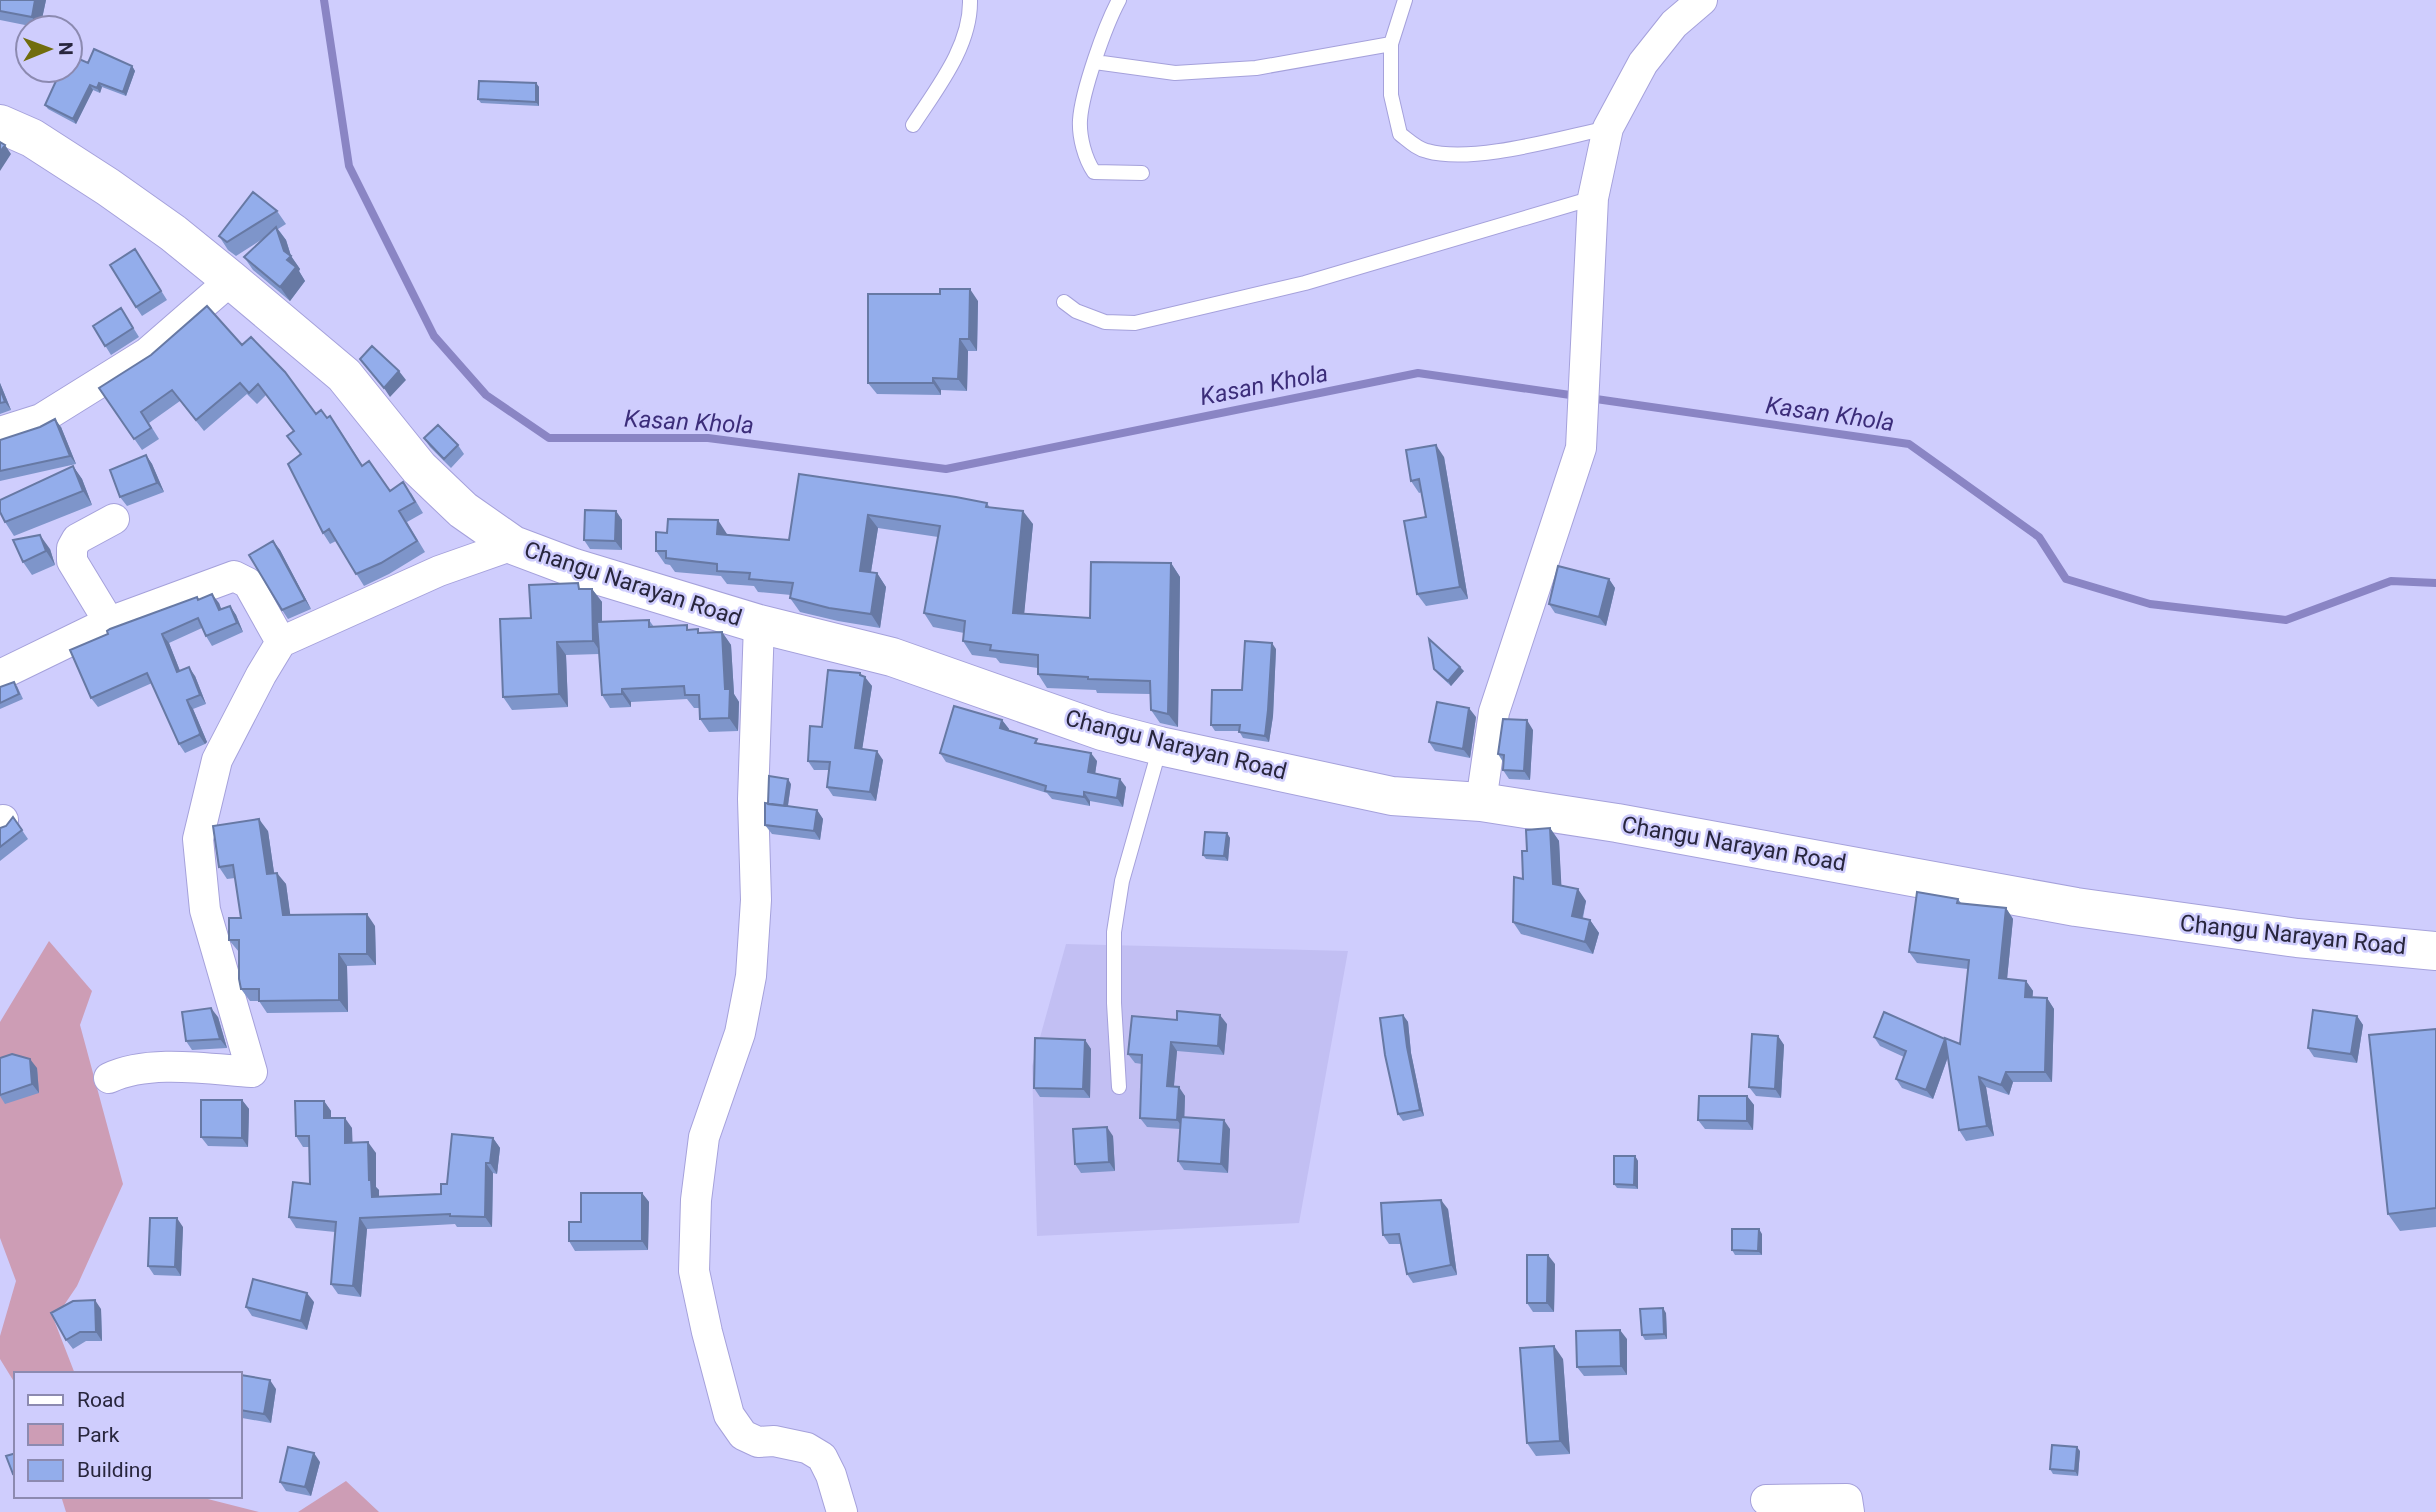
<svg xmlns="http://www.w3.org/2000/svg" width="2436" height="1512" viewBox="0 0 2436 1512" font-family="Roboto,sans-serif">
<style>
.built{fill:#c2bff3}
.green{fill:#cd9db5}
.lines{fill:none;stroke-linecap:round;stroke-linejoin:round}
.stream{stroke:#8a85c4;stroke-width:8}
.lane-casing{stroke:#a5a1db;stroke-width:16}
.street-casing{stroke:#a5a1db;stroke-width:32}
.secondary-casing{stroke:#a5a1db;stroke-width:40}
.lane{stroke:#fff;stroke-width:14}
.street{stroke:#fff;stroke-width:30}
.secondary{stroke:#fff;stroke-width:38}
.wall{fill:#7e95ca}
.shaded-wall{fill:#6779a4}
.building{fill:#93adeb;stroke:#6779a4;stroke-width:2}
.labels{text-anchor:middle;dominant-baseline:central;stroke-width:5;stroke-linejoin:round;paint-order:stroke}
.street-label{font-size:23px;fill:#28263d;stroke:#cfcdfd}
.water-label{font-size:24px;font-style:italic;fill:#3c2d7a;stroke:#cfcdfd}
</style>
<rect width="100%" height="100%" fill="#cfcdfd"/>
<!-- built -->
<path class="built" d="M1066,944L1348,951L1299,1223L1037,1236L1032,1066Z"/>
<!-- green -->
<path class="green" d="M49,941L92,991L80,1025L123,1184L77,1286L54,1320L75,1374H16V1385L0,1359V1336L16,1281L0,1238V1022Z
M346,1481L379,1512H298Z
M61,1496H196L259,1512H66Z"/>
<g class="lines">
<!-- stream -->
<path class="stream" d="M324,0L349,166L434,336L486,395L549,438H708L946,469L1418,373L1577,396
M1589,398L1909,444L2039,537L2066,579L2150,604L2286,620L2391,581L2436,583"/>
<!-- lane casing -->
<g class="lane-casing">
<path id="lane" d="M1119,0C1105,26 1082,91 1080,120C1079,137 1085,159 1094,172L1142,173
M1405,0L1391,44V95L1400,134C1408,140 1417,149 1427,151C1473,164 1560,138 1608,128
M1095,62L1175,73L1256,68L1391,44
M913,125C937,88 971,46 970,0
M1064,302L1076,311L1105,322L1135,323L1305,283L1593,198
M1119,1087L1114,1003V932L1122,881L1160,747"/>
</g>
<!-- street casing -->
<g class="street-casing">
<path id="street" d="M0,432L41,419L147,353L231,280
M109,622L72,561V548L77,539L114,519
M759,624L753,799L756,900L751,976L740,1033L704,1137L696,1200L694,1271L707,1332L729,1415L743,1435L758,1442L774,1441L807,1448L822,1457L831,1475L842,1512
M0,675L109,622L234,576L248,583L281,642
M1481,802L1494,712L1581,448L1593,198L1608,128L1643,63L1674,24L1702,0
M0,822L3,820
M109,1078C149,1059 208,1069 252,1072L205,910L198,839L217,760L261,675L281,642L439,571L513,545
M1766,1500L1847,1499L1849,1512"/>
</g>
<!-- secondary casing -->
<g class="secondary-casing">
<path id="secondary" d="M0,124L32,138L108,187L173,233L231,280L344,375L419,468L463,510L513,545L574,568L759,624L892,657L1102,731L1160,746L1392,796L1481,802L1617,823L2076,907L2297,938L2436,951"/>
</g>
<!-- lane -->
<use href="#lane" class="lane"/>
<!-- street -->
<use href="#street" class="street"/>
<!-- secondary -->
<use href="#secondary" class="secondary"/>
</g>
<!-- wall -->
<path class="wall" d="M0,0H46L40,28L0,20Z
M88,63L132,66L135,71L126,96L102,87L100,93L93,90L76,124L48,109L45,105Z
M536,83L539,87V106L481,103L478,99Z
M277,211L286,224L278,229L286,240L291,256L300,269L299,271L305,281L290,301L253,270L244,257L264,238L236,256L228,250L219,236Z
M135,249L167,300L142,316L136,307Z
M978,301L977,351H968L967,391L941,390V395L877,394L868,383Z
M121,308L139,337L111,355L93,326Z
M242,345L316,414L327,418L338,427L363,466L390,491L411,493L423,513L407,522L425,552L389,574L364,586L336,541L330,544L323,533L293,431L266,395L257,404L247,394L204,431L180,401L149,423L159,439L142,450L99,388Z
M0,383L11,410L0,414Z
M61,427L76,464L0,481V440Z
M424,438L458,445L464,454L451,468L430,447Z
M146,455L152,464L164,492L127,506L120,497Z
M1444,457L1468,599L1426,606L1417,594L1426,517L1422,492L1419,493L1411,481Z
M73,466L82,479L92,505L14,536L5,522Z
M799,474L987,503L990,508L1033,524L1024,613L1090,618L1171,563L1180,577L1178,727L1160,723L1151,710L1150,694L1097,693L1096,690L1047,688L1038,674V668L1000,663L996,658L972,655L963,641L964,633L933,627L924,613L938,537L878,528L871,572L877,573L886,587L880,628L838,621L800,612L790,598L791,595L758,592L754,586L727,584L721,576L675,572L670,565L665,564L656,551L727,534V535L789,540Z
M616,511L622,520V550L590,549L584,540Z
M273,541L280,550L311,609L288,619L282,610Z
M50,549L55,565L32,575L23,562Z
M1609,579L1615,588L1606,626L1555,613L1549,604Z
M582,589H592L602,602V622L649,620L654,627L690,630L701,633L722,632L731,645L734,694L739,702L738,731L709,732L700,719V708H694L687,699L631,702V707L610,708L602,695L599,654L566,655L568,707L512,710L503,697L531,618Z
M199,600L219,603L221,609L230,606L236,615L243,632L212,646L206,636L202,628L169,643L180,671L195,676L206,704L193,709L207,742L205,744L185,753L179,744L152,683L98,707L91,698Z
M1276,649L1273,716L1269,742L1243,738L1239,731H1215L1211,725L1242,690Z
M1434,669L1464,671L1451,686L1438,674Z
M862,676L872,686L862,749L883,760L876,801L833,796L827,787L829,770H814L808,761L822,727Z
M17,686L23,699L0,709V687Z
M1476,717L1470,758L1435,751L1429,742Z
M1002,720L1009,729L1008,731L1040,744L1097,761L1095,774L1126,787L1123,807L1090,801V806L1052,799L1047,793L946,762L940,753Z
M1533,730L1530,780L1509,779L1503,770V762L1498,754Z
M791,784L788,806L817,810L823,819L820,840L772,834L765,825L768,804Z
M13,817L28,839L0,861V828L6,826Z
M1550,828L1559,841L1561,886L1586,901L1583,918L1590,920L1599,933L1593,954L1521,934L1513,922L1523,879L1527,851Z
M268,831L274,873L286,884L290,915L375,926L376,965L347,966L348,1012L267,1013L259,1001H250L241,989L239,952L229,940L241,918L235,878L227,879L219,867Z
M1227,833L1230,838L1228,861L1206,859L1203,855Z
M1958,899L1961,903L2006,908L2013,919L2007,979L2026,981L2033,991L2032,997L2047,998L2054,1009L2052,1082H2013L2009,1095L1986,1087L1994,1136L1966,1141L1959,1130L1948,1057L1933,1099L1902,1088L1896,1079L1904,1057L1880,1046L1874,1037L1945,1039L1960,1044L1968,969L1917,963L1909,952Z
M1403,1015L1408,1022L1411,1053L1424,1116L1403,1121L1398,1114Z
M2357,1016L2363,1025L2357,1063L2314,1057L2308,1048Z
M218,1017L227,1048L192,1050L186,1041Z
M1227,1024L1224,1055L1177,1051L1174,1086L1185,1096L1184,1118L1230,1129L1228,1173L1184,1170L1178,1161L1180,1129L1147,1127L1140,1118L1142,1064L1135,1063L1128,1054Z
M2436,1029V1227L2400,1231L2388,1214Z
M1778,1036L1784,1045L1781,1098L1756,1096L1749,1087Z
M1085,1040L1091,1049L1090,1098L1040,1097L1034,1088Z
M0,1058L37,1068L39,1093L5,1104L0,1096Z
M1747,1096L1754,1105L1753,1130L1705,1129L1698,1120Z
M242,1100L249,1109L248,1147L208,1146L201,1137Z
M324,1101L331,1111V1118L352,1128V1143L376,1153V1187L379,1190V1197L441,1194L447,1184L493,1138L500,1148L497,1174L493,1173L492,1227H457L455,1224L367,1229L361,1297L338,1294L331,1284L335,1232L296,1228L289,1217L310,1184L309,1147H303L296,1136Z
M1113,1136L1115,1171L1081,1173L1075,1164Z
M1635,1156L1638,1161V1189L1617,1188L1614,1184Z
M642,1193L649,1202L648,1250L575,1251L569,1241L581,1222Z
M1448,1209L1457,1275L1413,1283L1407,1274L1401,1244H1389L1383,1235Z
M183,1227L181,1276L154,1275L148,1266Z
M1762,1234V1255H1735L1732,1250Z
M1555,1264L1554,1312H1533L1527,1303Z
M314,1302L307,1330L252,1316L246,1307Z
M101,1309L102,1341H86L73,1349L66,1340Z
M1666,1313L1667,1339L1645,1340L1642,1335Z
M1627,1339V1375L1584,1376L1577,1367Z
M1563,1359L1570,1454L1536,1456L1527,1443Z
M240,1385L276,1389L271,1423L242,1418L240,1415Z
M2080,1451L2078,1476L2053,1474L2050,1469Z
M320,1462L311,1496L286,1491L280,1482Z"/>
<!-- shaded-wall -->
<path class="shaded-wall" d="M35,0H46L40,28L32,17Z
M132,66L135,71L126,96L123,92Z
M99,83L102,87L100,93L97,88Z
M536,83L539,87V106L536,102Z
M90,85L93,90L76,124L73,119Z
M5,145L11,154L0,171V152Z
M276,227L286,240L291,256L300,269L299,271L305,281L290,301L280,287L287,260Z
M970,289L978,301L977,351L969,339Z
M960,339L968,351L967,391L958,379Z
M399,371L406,380L390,397L384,388Z
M933,378L941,390V395L933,383Z
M0,383L11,410L5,402L0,389Z
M55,419L61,427L76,464L70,456Z
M1436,445L1444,457L1468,599L1460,587Z
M146,455L152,464L164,492L157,483Z
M73,466L82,479L92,505L83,491Z
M616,511L622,520V550L615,541Z
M1023,511L1033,524L1023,626L1013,613Z
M868,515L878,528L869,584L860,571Z
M718,520L727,534L726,548L717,534Z
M40,535L50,549L55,565L46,551Z
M273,541L280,550L311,609L305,600Z
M1171,563L1180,577L1178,727L1168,714Z
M877,573L886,587L880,628L871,614Z
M1609,579L1615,588L1606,626L1599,617Z
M592,589L602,602V654L593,641Z
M212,594L219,603L225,619L219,610Z
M230,606L236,615L243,632L237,623Z
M722,632L731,645L734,694L739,702L738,731L729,718L725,689Z
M162,634L169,643L184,681L177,672Z
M557,642L566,655L568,707L559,694Z
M1272,643L1276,649L1273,716L1269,742L1265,736Z
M189,667L195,676L206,704L200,695Z
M1460,667L1464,671L1451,686L1448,681Z
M860,673L865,680V677L872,686L861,757L855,748Z
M622,689L631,702V707L622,694Z
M187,700L193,709L207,742L205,744L199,735Z
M1469,708L1476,717L1470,758L1463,749Z
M1002,720L1009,729L1006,737L1000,728Z
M1527,720L1533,730L1530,780L1524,771Z
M877,751L883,760L876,801L870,792Z
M1091,753L1097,761L1094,781L1088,772Z
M788,779L791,784L787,811L784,806Z
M1120,779L1126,787L1123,807L1117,798Z
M1084,792L1090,801V806L1084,797Z
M817,810L823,819L820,840L814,831Z
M259,819L268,831L276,886L267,874Z
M1550,828L1559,841L1562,896L1553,884Z
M1227,833L1230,838L1228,861L1224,856Z
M277,873L286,884L292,927L283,915Z
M1578,889L1586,901L1580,928L1572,916Z
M2006,908L2013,919L2006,989L1999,978Z
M367,914L375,926L376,965L367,954Z
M1590,920L1599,933L1593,954L1585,942Z
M339,954L347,966L348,1012L339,1000Z
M2026,981L2033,991L2032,1007L2025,997Z
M2047,998L2054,1009L2052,1082L2045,1072Z
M211,1008L218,1017L227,1048L220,1039Z
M1220,1015L1227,1024L1224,1055L1218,1046Z
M1403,1015L1408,1022L1411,1053L1424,1116L1420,1110L1407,1047Z
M2357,1016L2363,1025L2357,1063L2351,1054Z
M1778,1036L1784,1045L1781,1098L1775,1089Z
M1945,1039L1951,1048L1933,1099L1926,1090Z
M1085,1040L1091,1049L1090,1098L1083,1089Z
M1171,1042L1177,1051L1173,1095L1167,1086Z
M30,1059L37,1068L39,1093L32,1084Z
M2006,1072L2013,1082L2009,1095L2001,1085Z
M1979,1077L1986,1087L1994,1136L1987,1126Z
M1179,1087L1185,1096L1184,1129L1177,1120Z
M1747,1096L1754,1105L1753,1130L1747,1121Z
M242,1100L249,1109L248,1147L242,1138Z
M324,1101L331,1111V1129L324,1118Z
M345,1118L352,1128L353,1154L345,1143Z
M1224,1120L1230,1129L1228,1173L1221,1164Z
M1107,1127L1113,1136L1115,1171L1109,1162Z
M493,1138L500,1148L497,1174L490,1163Z
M368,1142L376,1153V1187L379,1190V1208L372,1197L369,1180Z
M1635,1156L1638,1161V1189L1634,1185Z
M486,1163L493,1173L492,1227L485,1217Z
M642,1193L649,1202L648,1250L642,1241Z
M1441,1200L1448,1209L1457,1275L1451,1265Z
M177,1218L183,1227L181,1276L175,1267Z
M360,1218L367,1229L361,1297L353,1286Z
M1759,1229L1762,1234V1255L1758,1251Z
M1548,1255L1555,1264L1554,1312L1547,1303Z
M307,1293L314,1302L307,1330L301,1321Z
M95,1300L101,1309L102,1341L96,1332Z
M1663,1308L1666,1313L1667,1339L1664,1334Z
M1620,1330L1627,1339V1375L1621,1366Z
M1554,1346L1563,1359L1570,1454L1560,1441Z
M270,1380L276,1389L271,1423L264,1414Z
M2077,1447L2080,1451L2078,1476L2075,1471Z
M314,1453L320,1462L311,1496L305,1487Z"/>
<!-- building -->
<path class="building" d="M0,0H35L32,17L0,11Z
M94,49L132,66L123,92L99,83L97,88L90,85L73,119L45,105L61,70H70V55L88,63Z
M479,81L536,83V102L478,99Z
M0,142L5,145L0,152Z
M253,192L277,211L227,242L219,236Z
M276,227L284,251L291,256L287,260L296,267L280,287L244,257Z
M135,249L161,291L136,307L110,265Z
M940,289H970L969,339H960L958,379L933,378V383H868V294H940Z
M207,306L242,345L251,337L285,372L316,414L321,410L327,418L330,416L362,466L369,461L390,491L403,482L415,502L399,511L417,541L381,563L356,574L329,529L323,533L288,464L301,454L287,436L294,431L258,384L249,393L240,383L196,420L172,390L141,412L151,428L134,439L99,388L151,355Z
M121,308L133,328L105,346L93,326Z
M372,346L399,371L384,388L360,359Z
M0,389L5,402L0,403Z
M55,419L70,456L0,471V440L40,427Z
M438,425L458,445L444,459L424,438Z
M1436,445L1460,587L1417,594L1404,521L1426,517L1419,479L1411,481L1406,450Z
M146,455L157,483L120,497L110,470Z
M73,466L83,491L5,522L0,512V500Z
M799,474L956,497L987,503L986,507L1023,511L1013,613L1090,618L1091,562L1171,563L1168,714L1151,710L1150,681L1088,679V677L1038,674V655L990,650L991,645L963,641L965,621L924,613L940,526L868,515L860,571L877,573L871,614L829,608L790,598L793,583L749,579L750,573L717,571V564L666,558V551H656V532L667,533L668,519L718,520L717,534L789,540Z
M585,510L616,511L615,541L584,540Z
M40,535L46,551L23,562L13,540Z
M273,541L305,600L282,610L249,555Z
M1558,566L1609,579L1599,617L1549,604Z
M578,583L579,589H592L593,641L557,642L559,694L503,697L500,619L531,618L529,585Z
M212,594L219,610L230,606L237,623L206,636L198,618L162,634L177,672L189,667L200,695L187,700L200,733L199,735L179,744L147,673L91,698L70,650L108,634L107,631L110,629L197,597L198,600Z
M649,620V627L687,625V630L698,629V633L722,632L725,689H730L729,718L700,719L699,695H685L684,686L622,689V694L602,695L597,622Z
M1429,639L1460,667L1448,681L1434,669Z
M1245,641L1272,643L1268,710L1265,736L1239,732L1240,725H1211L1212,690H1242Z
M828,670L860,673V675L865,677L855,748L877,751L870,792L827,787L830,762L808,761L810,726L822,727Z
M14,682L19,694L0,703V687Z
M1437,702L1469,708L1463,749L1429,742Z
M954,706L1002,720L1000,728L1037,739L1035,743L1091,753L1088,772L1120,779L1117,798L1084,792V797L1045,791L1046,786L940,753Z
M1503,719L1527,720L1524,771L1503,770L1504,755L1498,754Z
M769,776L788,779L784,806L768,804Z
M765,803L817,810L814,831L765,825Z
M13,817L22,830L0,847V828L6,826Z
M259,819L267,874L277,873L283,915L367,914V954H339V1000L259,1001V989H241L239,979V940H229V918H241L233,865L219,867L213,826Z
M1550,828L1553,884L1578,889L1572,916L1590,920L1585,942L1513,922L1514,877L1523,879L1522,851H1527L1526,830Z
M1205,832L1227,833L1224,856L1203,855Z
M1917,892L1958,899L1957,903L2006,908L1999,978L2026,981L2025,997L2047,998L2045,1072H2006L2001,1085L1979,1077L1987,1126L1959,1130L1945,1038L1960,1044L1969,960L1909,952Z
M211,1008L220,1039L186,1041L182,1012Z
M2313,1010L2357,1016L2351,1054L2308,1048Z
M1177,1011L1220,1015L1218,1046L1171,1042L1167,1086L1179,1087L1177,1120L1140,1118L1142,1055L1128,1054L1132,1016L1177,1020Z
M1884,1012L1945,1039L1926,1090L1896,1079L1906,1051L1874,1037Z
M1403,1015L1407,1047L1420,1110L1398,1114L1385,1055L1380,1018Z
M2436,1029V1208L2388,1214L2369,1035Z
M1752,1034L1778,1036L1775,1089L1749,1087Z
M1035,1038L1085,1040L1083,1089L1034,1088Z
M12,1054L30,1059L32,1084L0,1095V1058Z
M1699,1096H1747V1121L1698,1120Z
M201,1100H242V1138L201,1137Z
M295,1101H324V1118H345V1143L368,1142L369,1180H371L372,1197L441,1194V1184H447L452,1134L493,1138L490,1163H486L485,1217L450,1216V1214L360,1218L353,1286L331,1284L336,1222L289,1217L293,1182L310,1184L309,1136H296Z
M1181,1117L1224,1120L1221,1164L1178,1161Z
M1107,1127L1109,1162L1075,1164L1073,1129Z
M1614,1156H1635L1634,1185L1614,1184Z
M581,1193H642V1241H569V1222H581Z
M1441,1200L1451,1265L1407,1274L1399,1234L1383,1235L1381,1203Z
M150,1218H177L175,1267L148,1266Z
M1732,1229H1759L1758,1251L1732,1250Z
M1527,1255H1548L1547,1303H1527Z
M253,1279L307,1293L301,1321L246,1307Z
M95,1300L96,1332H80L66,1340L51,1313L73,1301Z
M1663,1308L1664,1334L1642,1335L1640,1309Z
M1620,1330L1621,1366L1577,1367L1576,1331Z
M1554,1346L1560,1441L1527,1443L1520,1348Z
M241,1375L270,1380L264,1414L240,1410V1385Z
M2052,1445L2077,1447L2075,1471L2050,1469Z
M288,1447L314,1453L305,1487L280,1482Z
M16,1453V1473L13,1474L6,1456Z"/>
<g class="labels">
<!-- street labels -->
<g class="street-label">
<text transform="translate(633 584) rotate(18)">Changu Narayan Road</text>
<text transform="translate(1176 745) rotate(14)">Changu Narayan Road</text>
<text transform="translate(1734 844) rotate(10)">Changu Narayan Road</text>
<text transform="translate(2293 935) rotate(6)">Changu Narayan Road</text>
</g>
<!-- water labels -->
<g class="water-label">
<text transform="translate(1264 385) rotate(-11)">Kasan Khola</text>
<text transform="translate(1830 414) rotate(8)">Kasan Khola</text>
<text transform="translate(689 422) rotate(3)">Kasan Khola</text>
</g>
</g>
<!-- legend -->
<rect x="14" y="1372" width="228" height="126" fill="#cfcdfd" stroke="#8c8ab0" stroke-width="2"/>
<rect x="28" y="1395" width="35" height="10" fill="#ffffff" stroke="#8c8ab0" stroke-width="2"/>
<text x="77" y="1407" font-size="21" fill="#28263d">Road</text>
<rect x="28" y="1424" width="35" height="21" fill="#cd9db5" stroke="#8c8ab0" stroke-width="2"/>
<text x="77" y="1442" font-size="21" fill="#28263d">Park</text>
<rect x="28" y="1460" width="35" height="21" fill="#93adeb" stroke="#8c8ab0" stroke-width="2"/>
<text x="77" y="1477" font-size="21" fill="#28263d">Building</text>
<!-- north arrow -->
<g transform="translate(49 49) rotate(89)"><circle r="33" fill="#cfcdfd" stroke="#8c8ab0" stroke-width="2"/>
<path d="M0-5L12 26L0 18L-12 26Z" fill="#716d0d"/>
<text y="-10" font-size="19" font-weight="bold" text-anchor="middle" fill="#28263d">N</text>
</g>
</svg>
